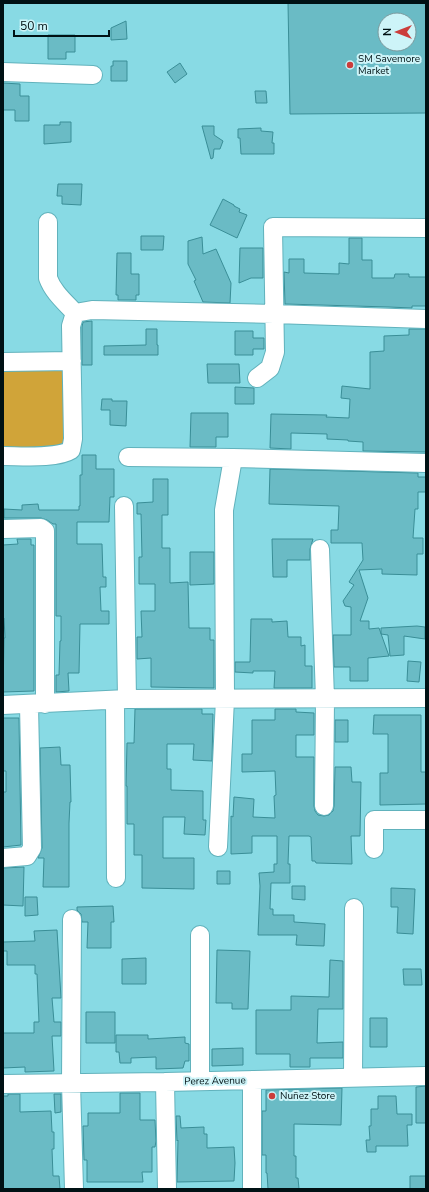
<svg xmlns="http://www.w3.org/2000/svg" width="429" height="1192" viewBox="0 0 429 1192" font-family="'Nunito Sans',sans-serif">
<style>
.green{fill:#d0a439}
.building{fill:#6abbc5;stroke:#3a8e97;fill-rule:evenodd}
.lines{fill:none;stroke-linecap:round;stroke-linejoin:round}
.minor-casing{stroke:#61b2bc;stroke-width:20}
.minor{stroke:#fff;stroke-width:18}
.poi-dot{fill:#cb3d3b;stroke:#cdf4f8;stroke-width:1.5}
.labels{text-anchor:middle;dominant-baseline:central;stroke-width:4;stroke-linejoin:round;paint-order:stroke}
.poi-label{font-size:10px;fill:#001114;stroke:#cdf4f8;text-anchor:start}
.street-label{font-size:10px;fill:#001114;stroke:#cdf4f8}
</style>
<rect width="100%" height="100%" fill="#88dae4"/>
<!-- green -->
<path class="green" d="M3,368H63V449H3Z"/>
<!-- building -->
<path class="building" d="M288,3H426V113L290,114ZM385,20H409V44H385Z
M126,21L127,39L111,40V28Z
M48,35H75V52H66V59H48Z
M113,61H127V81H111V66H113Z
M180,63L187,74L175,83L167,72Z
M3,83L20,84V96H29V121H15V110H3Z
M255,91H266L267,103H256Z
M60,122H71V142L44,144V125H60Z
M202,126H214V135L223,141L220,149H214L213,158L211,159Z
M261,128V131L273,132L272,143H274V154H241L240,138H238V129Z
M58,184H82L81,205L62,204V196H57Z
M223,199L234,205V206L240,209L239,212L247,215L237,238L210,225Z
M141,236H164L163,250H141Z
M202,237L203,254L216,249L231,283L230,303L203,302L194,281L196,280L188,264V241Z
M349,238H362V260H372V278H394L395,274H409V277H426V306H412V308L389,307L285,304L284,272L289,273V259H304V273L339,274V263L349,264Z
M240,248H263V278H251L239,283Z
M117,253H131V274H139V295H136V300H118V295H116Z
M92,321V365H82V327L83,322Z
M146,329H157V345H158V355H104V346L146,345Z
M409,329H426V452L363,451V442L348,441V440L327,439V434L291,433V449L270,448L271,414L327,415L326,417L349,418L350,399L341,398L342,386L370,389V352L384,351V336L409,335Z
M235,331H253V338H264V349H253V355H235Z
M207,364H239L240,383H208Z
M235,387L254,388V404H235Z
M102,399H112V401H127L126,426L110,425V410H101Z
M191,413H228V437H216V447H190Z
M82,455H96V469H114V497H110L109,522H77V544H102L103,577H106V587H100L101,611H109V624H80L79,673H68L69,691L56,692V675H59L60,641H61V616H56V524H53L47,520L41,518H4V509L22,510V505L38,504L39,510H79V506H80V475H82Z
M270,469L418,473V477H426V492H418V509H415L413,538H423V554H417V575L382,574V569L359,570L368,598L360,621H369V629L379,628L389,656L368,658V681H350V667H334L333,635H351V607L345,606L343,601L354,585L349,582L363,560L362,543H331V530H338L339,506L269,504Z
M153,479H168V515H162V548H170V583L188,582L189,628H210V640H214V688L151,687V658L137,659V637H142L141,611H155V584H139V557H142L141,514H137V503L153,502Z
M17,539H31V545H34V691L3,692L4,638H5L4,618H3V545L18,544Z
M272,539H313L310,549V560H287V577H273Z
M190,552H214V584L190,585Z
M251,619H272V622L287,621L288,637H301V646L305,645V666H312V688H274L275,671H253V673L235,672V662H250Z
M417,626L425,627V639L404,636V655L390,656L388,635L381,634V628Z
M408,661L421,662L419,682L407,681Z
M135,709H202V714H213L212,761L193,760L194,744H167V769H171V790L203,791V820H206L205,835L184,834L185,817H163V858H194V889L142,888V855H134V824H127V786H126L127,743H134Z
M275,709H296V712L314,713V735H296V757H314V806L315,811L318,815L324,816L329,815L333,811L334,806L335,767H351L352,782H361L360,836H351L352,864L316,863L315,861H312L311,837L309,836H289L288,864H290V883H271L270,909H273V915H294V922L325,924L324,946L296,945L297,935H258L260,886L259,873L274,872V864H277V836H252V853L231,854V816L233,817L234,797L254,799L253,817L275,818L274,796L276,795L275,771L242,772V754H252V720H275Z
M374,715H421V772H426V804L380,805V773H388V734H373Z
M3,718H19L21,845L3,847V792H6V771H3Z
M335,720H348V742H335Z
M60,747L61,765H70L71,802H70L69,823V887H43L44,858H38L42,848L40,748Z
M24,867L23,906L3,905V868Z
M217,871H230V884H217Z
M292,886H305V900L292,899Z
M391,888L415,889L413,934L397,933L398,907H391Z
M25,897H37L38,915L25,916Z
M113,906L114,922H111V948H87L88,922H82L81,914L77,910V907Z
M57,930L61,998H52L54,1022H61V1036H52L54,1071L25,1072V1067L3,1068V1033H34V1022H39L37,974H35V965H7V951H3V942L35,941L34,931Z
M217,950L250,951L248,1009H232V1003H216Z
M146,958V984H122V959Z
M330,960L343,961V1009H318L317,1043L343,1042V1058H310V1067H290V1054H256V1010H291V996L329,997Z
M403,969H421L422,985H404Z
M86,1012H115V1043H86Z
M370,1018H387V1047H370Z
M116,1035H148V1039L185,1037V1043L189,1044V1061H185L183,1068L156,1069V1057L131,1058V1063H120L119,1052H116Z
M243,1048V1065L212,1066V1049Z
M426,1086V1123H416V1087Z
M342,1088L341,1125L294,1124V1156H296V1178H298L299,1189H268L267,1173H266V1155H262V1111H266V1090Z
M120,1093H140V1120H155L156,1141L155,1147H152V1172H142L143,1182H87V1160H84L83,1126H88V1113H120Z
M8,1094H20V1112L51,1111L52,1132H54V1149H52L53,1176H59L60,1189H3V1096H8Z
M54,1094H61V1112L55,1113Z
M378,1096H396L397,1114H412V1125H407L408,1146H376V1152H367L366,1140H370L369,1126H371V1109H378Z
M176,1116H180L181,1128L204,1127V1134H207V1148L234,1147L235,1163L234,1181L177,1182L178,1140L177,1141Z
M410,1176H426V1189H410Z"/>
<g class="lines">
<!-- minor casing -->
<g class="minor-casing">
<path id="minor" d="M3,72L93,75
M48,222V278C53,292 65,302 75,313
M3,362L72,361
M257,378L270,368L275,352L273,227L426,228
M3,456C21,456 57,459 71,450L73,439L71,326L75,313L92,310L274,314L426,319
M128,457L233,458L426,463
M124,506L127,699
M3,529L41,528L45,531V704
M320,549L325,699L324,806
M115,700L116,878
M3,705L127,699L426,698
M218,847L225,699L224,510L232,464
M374,849V820H426
M3,858L27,856L32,848L29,705
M72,919L71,1083L74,1189
M200,935V1081
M353,1078L354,908
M252,1080V1189
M165,1082L167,1189
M3,1084L165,1082L426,1076"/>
</g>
<!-- minor -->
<use href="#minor" class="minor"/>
</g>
<!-- markers -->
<g class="poi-dot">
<circle cx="350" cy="65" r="4"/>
<circle cx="272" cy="1096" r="4"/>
</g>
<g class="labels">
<!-- poi labels -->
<g class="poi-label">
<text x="358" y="59">SM Savemore<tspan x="358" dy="12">Market</tspan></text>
<text x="280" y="1096">Nuñez Store</text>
</g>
<!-- street labels -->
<g class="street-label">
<text transform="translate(215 1081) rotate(-1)">Perez Avenue</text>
</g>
</g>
<!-- border -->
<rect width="429" height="1192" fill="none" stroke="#001114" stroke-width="8"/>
<!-- north arrow -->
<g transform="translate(397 32) rotate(270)"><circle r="19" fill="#cdf4f8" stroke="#7b999d"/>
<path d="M0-3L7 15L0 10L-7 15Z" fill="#cb3d3b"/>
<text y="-6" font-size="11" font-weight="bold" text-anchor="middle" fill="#001114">N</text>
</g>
<!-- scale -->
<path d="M14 30v6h95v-6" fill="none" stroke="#001114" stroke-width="2"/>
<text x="20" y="30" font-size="12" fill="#001114" stroke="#cdf4f8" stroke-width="3" paint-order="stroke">50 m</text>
</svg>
